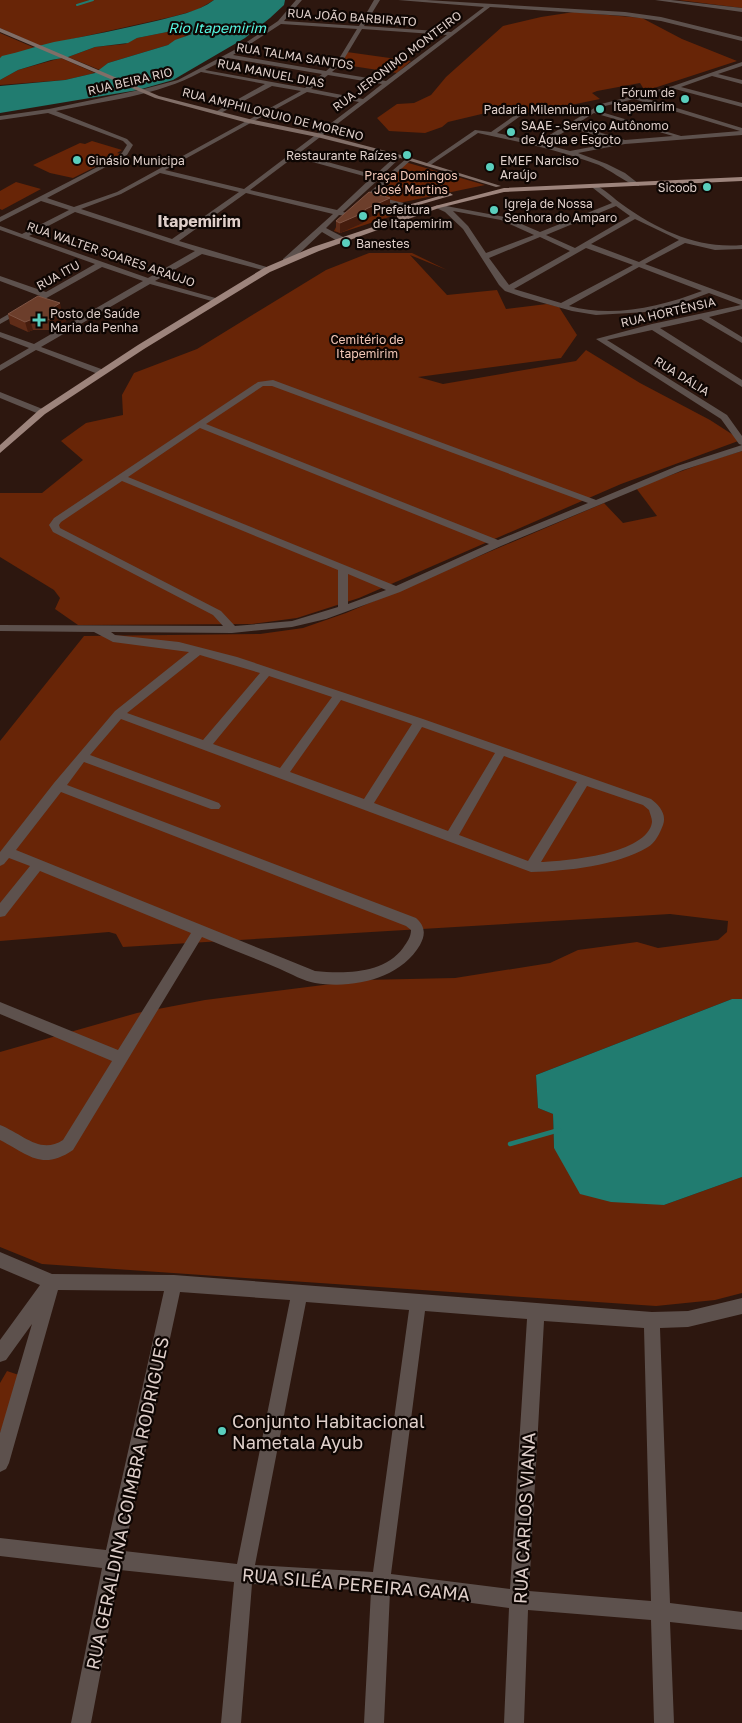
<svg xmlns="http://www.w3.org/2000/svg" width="742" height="1723" viewBox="0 0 742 1723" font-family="'Golos Text',sans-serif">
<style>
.green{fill:#682507}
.water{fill:#217c70}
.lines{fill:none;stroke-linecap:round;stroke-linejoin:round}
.stream-far1{stroke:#217c70;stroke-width:2}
.stream{stroke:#217c70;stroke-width:4.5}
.street{fill:#5d514d;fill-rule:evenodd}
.secondary{fill:#816e67;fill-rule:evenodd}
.primary{fill:#9d847c;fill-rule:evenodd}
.wall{fill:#5f2c18}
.shaded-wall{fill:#451c0d}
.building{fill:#6c3e2b;stroke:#7e5444}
.poi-dot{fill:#5acebd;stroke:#0e0603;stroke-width:2}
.labels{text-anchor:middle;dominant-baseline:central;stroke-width:4.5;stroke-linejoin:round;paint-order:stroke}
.far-street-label{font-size:12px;fill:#dfcfca;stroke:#0e0603}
.far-poi-label{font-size:12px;fill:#dfcfca;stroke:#0e0603;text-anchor:start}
.far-park-label{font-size:12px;fill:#f3c8b8;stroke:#0e0603}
.far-water-label{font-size:14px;font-style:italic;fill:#56f6e1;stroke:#0e0603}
.far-district-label{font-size:16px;font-weight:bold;fill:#dfcfca;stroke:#0e0603}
.near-poi-label{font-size:18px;fill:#dfcfca;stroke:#0e0603;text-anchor:start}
.near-street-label{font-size:18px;fill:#dfcfca;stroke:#0e0603}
</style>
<rect width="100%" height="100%" fill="#2d170f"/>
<!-- green -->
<path class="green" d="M0,0H214L197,10L171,17L41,46L0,28Z
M678,0H742V8Z
M574,12L642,18L682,39L737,61L645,91L640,83L597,91L592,93L600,99L532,113L512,110L490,112L448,122L442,127L425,133L389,131L377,118L397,104L414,103L431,95L446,77L503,26L541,17Z
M182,30L192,33L168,45L108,63L100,70L68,57L95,47L125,44L137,38L172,31Z
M0,33L35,48L0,58Z
M347,52L411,61L397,73L339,64Z
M61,58L95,73L65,80L0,85V80L18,70Z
M92,141L122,150L117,153L121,154L73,178L50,173L33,165L80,143L85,144Z
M405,162L485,185L399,203L371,196Z
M16,182L41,189L2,210L0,209V191Z
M367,200L399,209L392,216L340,233L334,231L337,225Z
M369,253H412L447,270L410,255L447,295L497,290L506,309L547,304L559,307L577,335L561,358L418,377L443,384L576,361L586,350L640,383L710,420L741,440L621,484L359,598L297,618L252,624L78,625L55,609L60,598L54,590L0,557V493H42L83,460L61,441L86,423L123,415L122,395L134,373L197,349L326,270Z
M742,451V999H732L536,1075L538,1108L553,1114L554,1148L664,1205L742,1177V1293L715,1300L656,1306L42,1264L0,1247V1052L137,1013L205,1000L363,980L455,978L550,963L578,950L637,942L658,948L718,940L727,932L728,921L670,914L123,947L116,934L109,932L0,941V741L84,636L260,634L303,628L346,613L604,503L623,523L657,516L636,488L709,461Z
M7,1371L19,1375L0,1434V1383Z"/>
<!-- water -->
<path class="water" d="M214,0H285L284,5L270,18L245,38L173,80L138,90L0,113V86L65,80L95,73L108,63L168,45L175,40L192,34L182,30L172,31L137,38L128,43L95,47L68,57L51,60L18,70L0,80V58L2,56C20,52 37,46 54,42C89,36 122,29 156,21C175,16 198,12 214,0Z
M732,999H742V1177L664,1205L611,1202L580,1194L554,1148L553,1114L538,1108L536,1075Z"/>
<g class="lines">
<!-- stream-far1 -->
<path class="stream-far1" d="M77,5L93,0"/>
<!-- stream -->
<path class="stream" d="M510,1144L559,1130"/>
<!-- street -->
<path class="street" d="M296,0H302L284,21L359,26L374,0H380L364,26L451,32L484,7L398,0H426L625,12L661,17L742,37V41L661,21L625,16L490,7L298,154L375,175L397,155H401V157L381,176L385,177L407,158L412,159L350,216L339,215L326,228L345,238V242H339L322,232L289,263H283V259L333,214L246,193L179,241L270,268V272L202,254L155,281L219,299V303L150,284L41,347L104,370V374H98L36,350L0,371V365L29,348L0,337V332L34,344L143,281L102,267L0,324V319L40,296L0,281V276L46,292L95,264L0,230V226L22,234L69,210L41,201L0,222V217L115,158L122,153L127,145L123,141L48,113L0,120V116L49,109L144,89L178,80L238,48L278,21ZM281,24L357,29L337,62L326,71L233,55ZM362,29L447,35L386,81L332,72L341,64ZM228,58L322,74L305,88L205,70ZM201,72L265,84L217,111L219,114L272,86L301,91L117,192L74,207L47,198L119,160L127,155L133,145L127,139L56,111C104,101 157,96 201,72ZM328,75L382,84L363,99L311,89ZM307,92L359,102L244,189L165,170ZM294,157L371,178L337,210L250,190ZM160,173L239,192L172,239L81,209L121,194ZM378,180L382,181L347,213L343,212ZM75,212L195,251L148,278L29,236Z
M655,0H671L742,8V12Z
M742,62V66L718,74L742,80V84L712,76L681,87L742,103V107L675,89L641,97L742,128V135L625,144L578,153L607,164L625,173L639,184V186C633,187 608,169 599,165C559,150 519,142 478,133L429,166L424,165L475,130L491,132L521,111L526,112L497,133L538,142L601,104L673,86ZM634,99L740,131L681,136L598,111L605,106ZM594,113L673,136L625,140L575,125ZM571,128L617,142L570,151L544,144Z
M595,185C605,189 614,199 623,205C658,230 698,249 742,245V249L715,250L685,243L645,264L742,300V309L709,317L742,337V343L701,319L660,328L742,380V387L652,330L607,340L727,415L742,436V445L739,444L721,419L596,339L652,324L741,305L709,293L682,303L646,312L596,315L572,311L522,297L505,291L499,285L463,229L445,212L434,207L437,205L446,206L505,217L540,232L612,203L593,188L592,187ZM616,206L630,216L575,248L546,235ZM453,211L501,220L534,235L486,253L468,226ZM635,219L679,240L639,262L591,244ZM540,237L570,251L509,285L489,258ZM586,248L633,265L561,303L514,289ZM639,267L702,291C660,307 612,318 569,306Z
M375,196L412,205L413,206L410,208L373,199V197Z
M273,380L596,500L677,466L742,445V451L683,470L501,546L400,592L326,619L292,627L232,633L111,632L115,635L179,642L237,657L423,719L651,799C659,805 667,814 663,825C660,833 655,843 648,847C616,866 568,871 531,872L121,719L90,755L219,803L221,806L219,809H211L84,762L67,785L416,918C425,926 426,934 420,945C400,979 353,989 315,983C304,981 291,974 280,969C254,958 228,948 202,937L73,1150C42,1171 29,1155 0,1140V1125C23,1134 40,1155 63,1140L112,1061L0,1014V1002L118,1050L191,933L40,871L5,916L0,917V903L30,866L9,858L4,864L0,866V852L54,783L115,711L189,652L113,642L94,632L0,631V625L223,626L213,615L53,532L49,525L54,518L258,382ZM263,386H272L588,503L498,540L206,424ZM200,428L489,544L396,586L128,477ZM122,481L338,570V607L292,621L235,626L221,611L60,528L59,525L61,522ZM348,574L386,590L348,604ZM200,655L260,673L203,740L127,713ZM269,676L332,697L280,768L213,744ZM341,700L412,724L364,799L290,772ZM422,727L495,753L448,831L374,803ZM504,756L577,782L528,861L459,835ZM587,786L643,805L649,810C650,814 652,818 652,822C648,854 566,861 541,862ZM61,792L406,926L411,930C411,937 407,942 403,948C384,974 344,974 315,971L16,850Z
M0,392L45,410L46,412L39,414L0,398Z
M0,1252L52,1274L174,1275L652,1312L688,1311L742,1298V1314L688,1327L660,1328L670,1603L742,1612V1630L670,1622L674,1723H654L651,1620L528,1610L524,1723H504L509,1608L390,1592L384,1723H364L371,1591L252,1584L241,1723H221L234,1582L120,1570L91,1723H71L102,1568L0,1556V1538L106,1550L164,1291L58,1290L9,1463L6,1469L0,1472V1433L32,1324L6,1360L0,1362V1340L40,1285L0,1268ZM180,1292L290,1300L237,1564L124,1551ZM306,1302L409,1310L373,1572L255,1565ZM425,1311L527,1319L510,1589L391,1574ZM544,1321L644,1328L651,1601L529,1591Z"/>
<!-- secondary -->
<path class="secondary" d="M0,28L159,96L249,119L317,133L401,155L501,186L496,187L397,157L317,137L248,123L155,98L0,32Z"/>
<!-- primary -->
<path class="primary" d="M742,177V181L504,192L439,208L319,251L270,272L144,349L45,414L0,453V445L39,410L138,345L264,268L313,247L397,219V216L408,205L450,193L453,195L412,207L404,216L435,206L504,188Z"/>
</g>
<!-- wall -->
<path class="wall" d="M390,208L366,219L363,223L340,233L336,231V221Z
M61,310L66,321L50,330H33L28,332L10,324L8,314Z"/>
<!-- shaded-wall -->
<path class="shaded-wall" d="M390,198V208L366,219L363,223L340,233V223L366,209Z
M60,303L62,312L64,311L66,321L50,330L48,320L52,308Z
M30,320L33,330L28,332L25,322Z"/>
<!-- building -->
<path class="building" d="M369,192L390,198L366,209L363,213L340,223L336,221Z
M38,296L60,303L52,308L64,311L48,320H30L25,322L8,314Z"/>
<!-- markers -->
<g class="poi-dot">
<circle cx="685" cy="99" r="5"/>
<circle cx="600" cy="109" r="5"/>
<circle cx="511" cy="132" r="5"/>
<circle cx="407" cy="155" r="5"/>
<circle cx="77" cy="160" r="5"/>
<circle cx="490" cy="167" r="5"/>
<circle cx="707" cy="187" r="5"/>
<circle cx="494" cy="210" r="5"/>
<circle cx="363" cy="216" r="5"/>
<circle cx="346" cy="243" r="5"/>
<path d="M36.5 312.5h5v5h5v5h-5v5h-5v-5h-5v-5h5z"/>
<circle cx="222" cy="1431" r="5"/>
</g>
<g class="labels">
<!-- far-street labels -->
<g class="far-street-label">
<text transform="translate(352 17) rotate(4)">RUA JOÃO BARBIRATO</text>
<text transform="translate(295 56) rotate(9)">RUA TALMA SANTOS</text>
<text transform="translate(397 61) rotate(-37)">RUA JERONIMO MONTEIRO</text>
<text transform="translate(271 73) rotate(11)">RUA MANUEL DIAS</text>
<text transform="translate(130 81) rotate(-13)">RUA BEIRA RIO</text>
<text transform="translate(273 114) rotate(14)">RUA AMPHILOQUIO DE MORENO</text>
<text transform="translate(111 254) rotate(19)">RUA WALTER SOARES ARAUJO</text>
<text transform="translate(58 275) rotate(-29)">RUA ITU</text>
<text transform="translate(668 312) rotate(-13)">RUA HORTÊNSIA</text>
<text transform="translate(682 376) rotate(32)">RUA DÁLIA</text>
</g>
<!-- far-poi labels -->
<g class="far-poi-label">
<text x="675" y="92" text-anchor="end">Fórum de<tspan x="675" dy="14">Itapemirim</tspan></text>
<text x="590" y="109" text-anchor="end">Padaria Milennium</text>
<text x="521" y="125">SAAE - Serviço Autônomo<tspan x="521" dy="14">de Água e Esgoto</tspan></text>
<text x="397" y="155" text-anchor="end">Restaurante Raízes</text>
<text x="87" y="160">Ginásio Municipa</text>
<text x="500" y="160">EMEF Narciso<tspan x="500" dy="14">Araújo</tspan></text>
<text x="697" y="187" text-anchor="end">Sicoob</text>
<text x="504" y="203">Igreja de Nossa<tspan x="504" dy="14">Senhora do Amparo</tspan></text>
<text x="373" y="209">Prefeitura<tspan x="373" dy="14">de Itapemirim</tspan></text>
<text x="356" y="243">Banestes</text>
<text x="50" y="313">Posto de Saúde<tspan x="50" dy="14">Maria da Penha</tspan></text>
</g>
<!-- far-park labels -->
<g class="far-park-label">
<text x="411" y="175">Praça Domingos<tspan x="411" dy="14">José Martins</tspan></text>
<text x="367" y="339">Cemitério de<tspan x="367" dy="14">Itapemirim</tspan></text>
</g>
<!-- far-water labels -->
<g class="far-water-label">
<text x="217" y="27">Rio Itapemirim</text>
</g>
<!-- far-district labels -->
<g class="far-district-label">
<text x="199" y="221">Itapemirim</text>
</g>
<!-- near-poi labels -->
<g class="near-poi-label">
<text x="232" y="1421">Conjunto Habitacional<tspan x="232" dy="21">Nametala Ayub</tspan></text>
</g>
<!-- near-street labels -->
<g class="near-street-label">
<text transform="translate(127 1503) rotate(-78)">RUA GERALDINA COIMBRA RODRIGUES</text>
<text transform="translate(524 1518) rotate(-87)">RUA CARLOS VIANA</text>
<text transform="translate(356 1584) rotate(5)">RUA SILÉA PEREIRA GAMA</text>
</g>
</g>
</svg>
